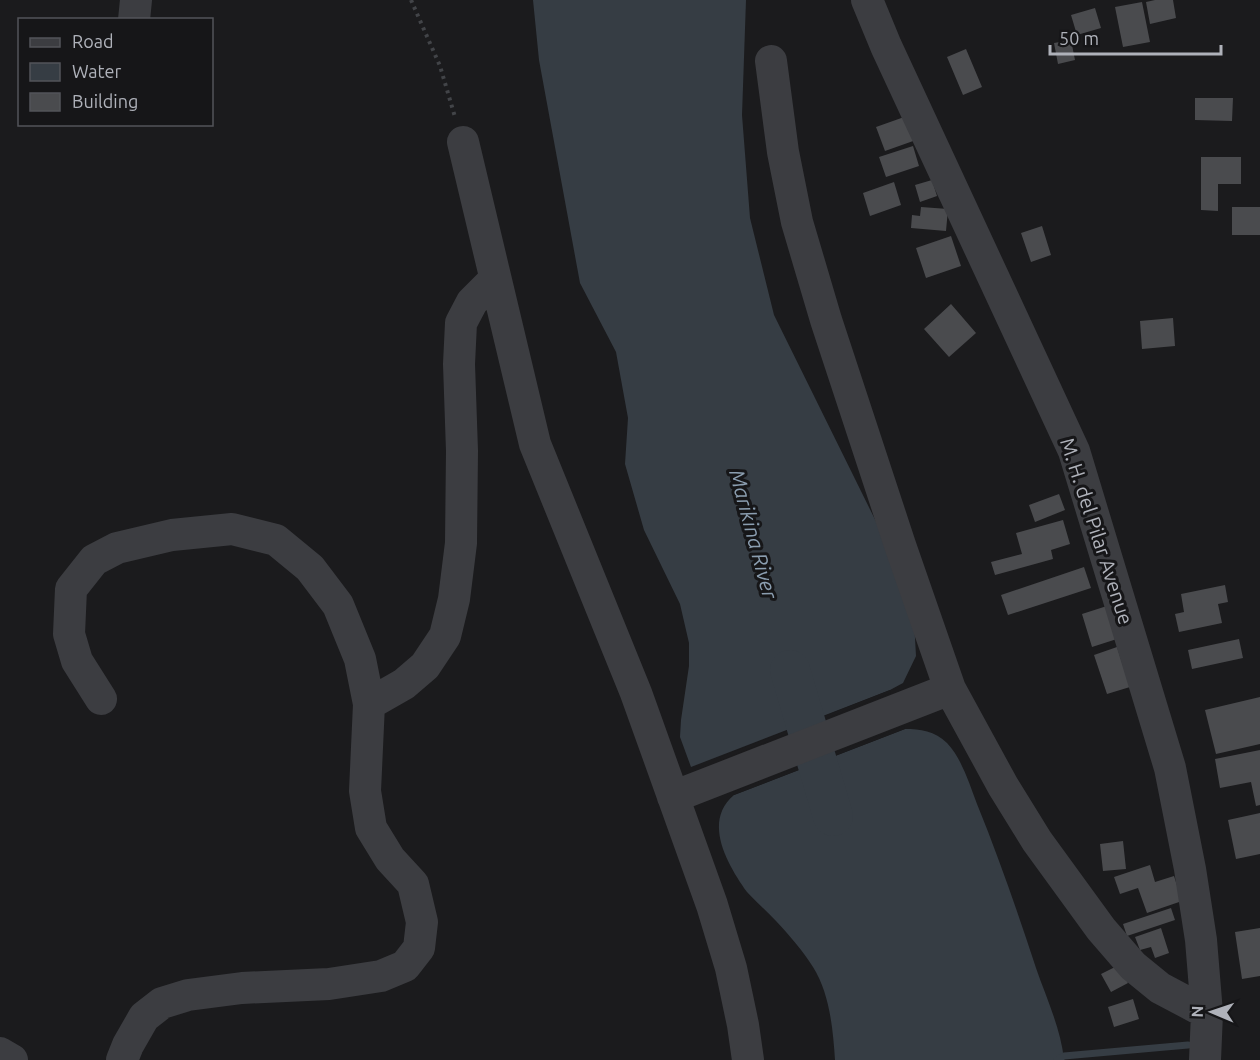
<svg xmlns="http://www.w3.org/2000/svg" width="1260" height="1060" viewBox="0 0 1260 1060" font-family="Ubuntu,sans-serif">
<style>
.water{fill:#363d44}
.pier{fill:#1b1b1d}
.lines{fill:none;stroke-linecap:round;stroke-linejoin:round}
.stream{stroke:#363d44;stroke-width:7}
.river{stroke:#363d44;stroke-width:40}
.building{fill:#4a4b4e}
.path{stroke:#424448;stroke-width:4;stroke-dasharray:3 4.5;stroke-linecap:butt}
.minor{stroke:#3c3d41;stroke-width:32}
.labels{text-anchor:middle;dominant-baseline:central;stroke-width:6;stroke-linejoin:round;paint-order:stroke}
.street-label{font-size:20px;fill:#afb2ba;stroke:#161618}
.water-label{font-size:21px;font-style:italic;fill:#8b9eb0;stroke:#161618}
</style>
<rect width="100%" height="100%" fill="#1b1b1d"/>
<!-- water -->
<path class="water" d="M533,0H746L742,115L750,218L774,315L897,564L914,620L916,656L903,683L890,690L691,767L680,737L681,720L689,666V643L680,604L644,530L625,464L628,418L616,352L580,283L539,60Z
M905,729C920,729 935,731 947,743C962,759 969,783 977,804C999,858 1018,913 1036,968C1046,997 1061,1029 1064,1060H835C833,1030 830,994 813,967C803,951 789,935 776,921C767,911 756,902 747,892C728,865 702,822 734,795Z"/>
<!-- pier -->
<path class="pier" d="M890,690L891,693L721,760L720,757Z
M904,726L905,729L734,795L733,792Z"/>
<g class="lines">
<!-- stream -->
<path class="stream" d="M1057,1060L1064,1056L1188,1045"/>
<!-- river -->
<path class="river" d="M790,670L833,816"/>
</g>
<!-- building -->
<path class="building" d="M1155,0H1173L1176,18L1150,24L1146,2Z
M1142,2L1150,42L1123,47L1115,7Z
M1095,8L1101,28L1077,35L1071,15Z
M1071,40L1075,60L1058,64L1054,43Z
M966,49L982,87L963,95L947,57Z
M1195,98H1233L1232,121L1195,120Z
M907,116L916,140L885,151L876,127Z
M913,146L919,166L886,177L879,157Z
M1201,157H1241V184H1218V211L1201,210Z
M932,180L937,196L920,202L915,185Z
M894,182L901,205L870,216L863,193Z
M921,207L948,209L946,231L911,228L912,215L920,216Z
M1232,207H1260V235H1232Z
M1042,226L1051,255L1031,262L1021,233Z
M951,236L961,266L926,278L916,248Z
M951,304L976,333L949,357L924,329Z
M1173,318L1175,346L1142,349L1140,321Z
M1059,494L1065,510L1035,522L1029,505Z
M1063,520L1070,544L1051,550L1053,559L995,575L991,562L1022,554L1016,533Z
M1084,567L1091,588L1008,615L1001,595Z
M1225,585L1228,602L1218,604L1222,623L1179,632L1175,614L1184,612L1181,594Z
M1110,605L1120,638L1092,647L1082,614Z
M1239,639L1243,658L1192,669L1188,650Z
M1117,647L1130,687L1107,694L1094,655Z
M1260,697V744L1216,754L1205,710Z
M1260,750V805L1256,806L1251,782L1220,788L1215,759Z
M1260,813V854L1236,859L1228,820Z
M1123,841L1126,869L1103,871L1100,844Z
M1150,865L1155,882L1174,876L1182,901L1147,913L1138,888L1120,894L1114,877Z
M1171,908L1175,920L1127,936L1123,924Z
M1161,928L1169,953L1155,958L1151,947L1140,950L1135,937Z
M1260,928V976L1242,979L1235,932Z
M1119,965L1128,983L1111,992L1101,974Z
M1133,999L1139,1019L1114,1027L1108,1007Z"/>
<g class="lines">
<!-- path -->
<path class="path" d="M411,0L440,66L455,117"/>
<!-- minor -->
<path class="minor" d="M867,0L886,46L1074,451L1170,768L1190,869L1201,940L1207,1013L1205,1060
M134,20L136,0
M771,61L783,152L797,222L826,320L900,545L950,689L1003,786L1037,841L1101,929L1133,966L1160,988L1207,1013
M463,142L535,444L636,693L712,905L731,968L743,1025L748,1060
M101,699L77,661L69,634L71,589L94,560L117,548L172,535L232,529L276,540L310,568L338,605L360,659L369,704L365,791L371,828L390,859L413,884L422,922L419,948L405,966L381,976L329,984L242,988L188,995L162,1003L144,1017L128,1045L122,1060
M369,704L404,684L425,666L445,636L454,599L461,543L462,451L459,364L461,323L472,302L494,280
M673,797L950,689
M0,1053L12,1060"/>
</g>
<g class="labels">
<!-- street labels -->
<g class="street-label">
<text transform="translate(1097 531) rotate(72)">M. H. del Pilar Avenue</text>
</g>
<!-- water labels -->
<g class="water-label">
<text transform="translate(754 534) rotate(75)">Marikina River</text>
</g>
</g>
<!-- legend -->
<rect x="18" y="18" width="195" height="108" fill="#161618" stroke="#535459" stroke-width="1.5"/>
<rect x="30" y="38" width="30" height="9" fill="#3c3d41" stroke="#535459" stroke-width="1.5"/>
<text x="72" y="48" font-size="18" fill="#afb2ba">Road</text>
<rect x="30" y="63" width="30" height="18" fill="#363d44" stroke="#535459" stroke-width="1.5"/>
<text x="72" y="78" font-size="18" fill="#afb2ba">Water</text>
<rect x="30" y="93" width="30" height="18" fill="#4a4b4e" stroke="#535459" stroke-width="1.5"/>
<text x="72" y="108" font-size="18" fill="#afb2ba">Building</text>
<!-- north arrow -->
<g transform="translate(1212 1012) rotate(272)" stroke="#161618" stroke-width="4.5" paint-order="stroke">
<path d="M0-4.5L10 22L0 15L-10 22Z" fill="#afb2ba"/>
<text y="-9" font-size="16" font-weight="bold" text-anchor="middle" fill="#afb2ba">N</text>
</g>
<!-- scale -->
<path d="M1050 45v9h171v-9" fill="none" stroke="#afb2ba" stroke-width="3"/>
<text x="1059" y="45" font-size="18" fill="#afb2ba" stroke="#161618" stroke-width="4.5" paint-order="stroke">50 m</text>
</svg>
